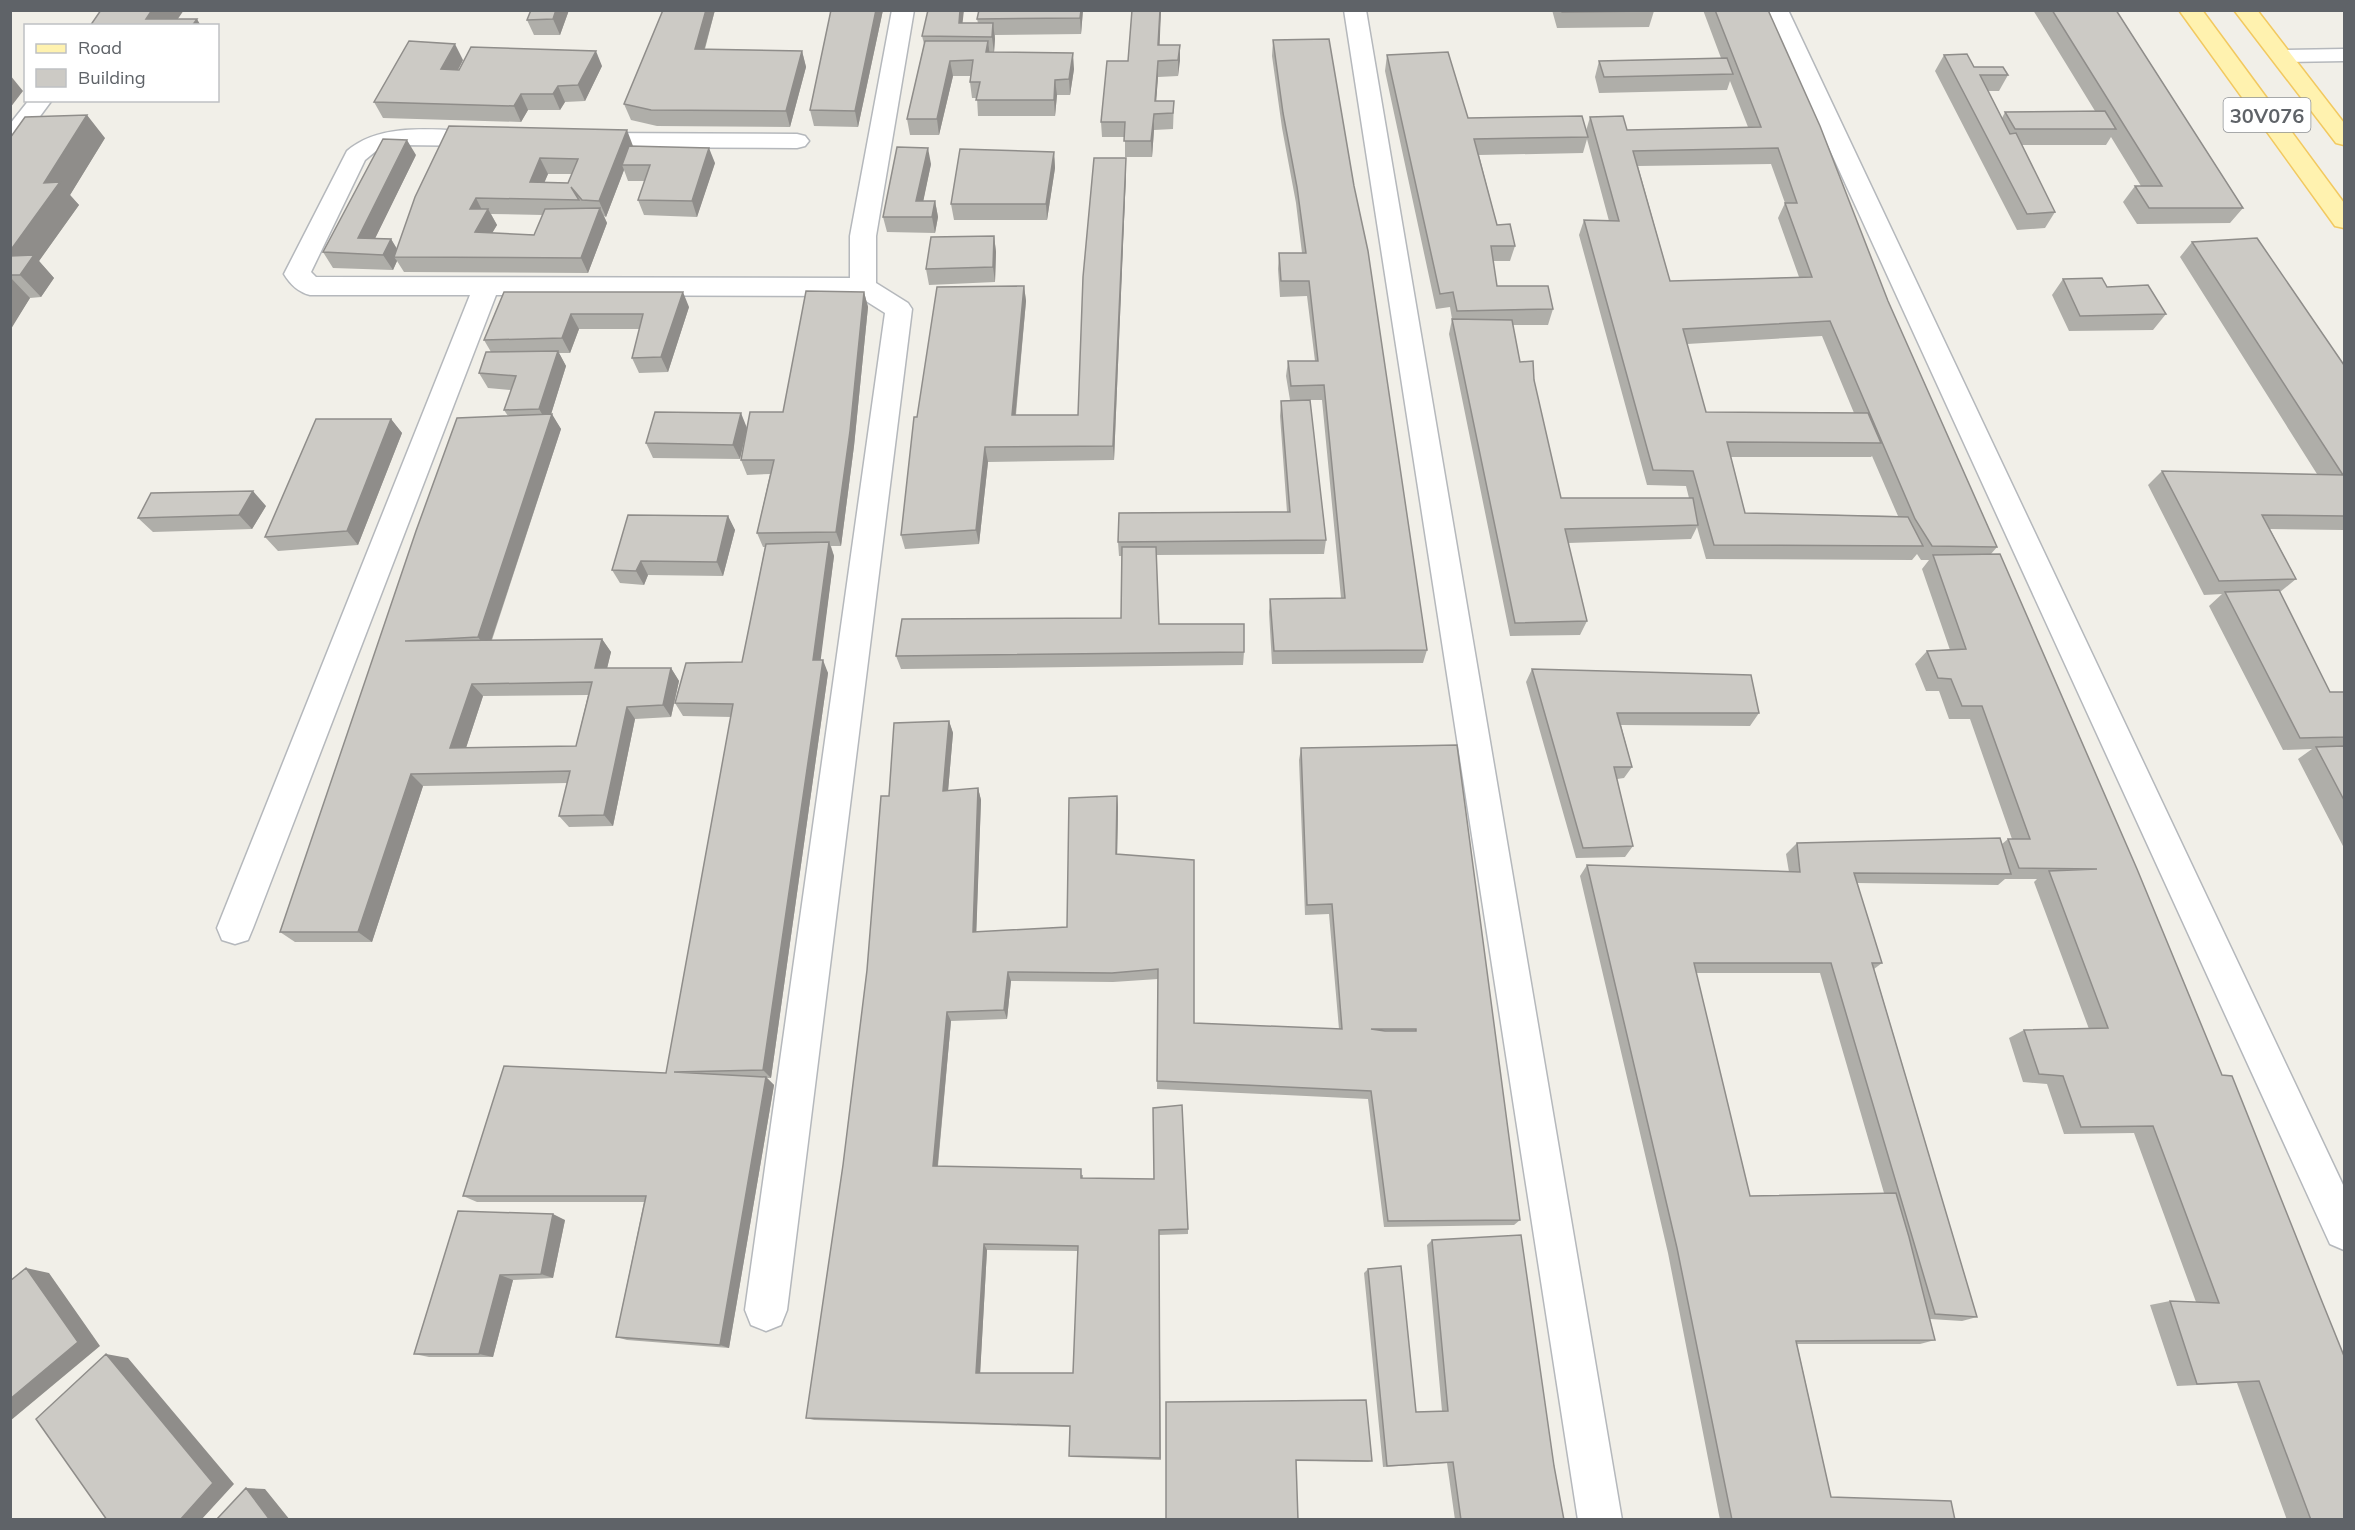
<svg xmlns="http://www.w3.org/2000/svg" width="2355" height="1530" viewBox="0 0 2355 1530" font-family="Mulish,sans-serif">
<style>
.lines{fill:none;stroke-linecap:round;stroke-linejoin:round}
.service-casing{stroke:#b5b8bc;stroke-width:3}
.minor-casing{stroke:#b5b8bc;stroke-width:3}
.primary-casing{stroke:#f2c960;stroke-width:3}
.service{fill:#fff;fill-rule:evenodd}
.minor{fill:#fff;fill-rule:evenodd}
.primary{fill:#fff2af;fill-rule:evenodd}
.wall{fill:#afaea9;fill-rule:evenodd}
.shaded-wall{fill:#8f8d8a}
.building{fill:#cccac5;stroke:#8f8d8a;stroke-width:1.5;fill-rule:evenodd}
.labels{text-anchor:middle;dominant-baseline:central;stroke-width:4.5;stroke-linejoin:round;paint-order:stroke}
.shield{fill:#fff;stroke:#8f9295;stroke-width:1.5}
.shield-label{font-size:20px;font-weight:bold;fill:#5f6368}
</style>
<rect width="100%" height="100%" fill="#f1efe8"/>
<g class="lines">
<!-- service casing -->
<g class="service-casing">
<path id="service" d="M2344,49V61L2280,62L2273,60L2271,56L2273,52L2280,50Z"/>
</g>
<!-- minor casing -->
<g class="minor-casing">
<path id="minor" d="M892,10H914L876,236V283L908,303L912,309L787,1310L781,1325L766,1331L751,1325L745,1310L885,313L858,296L496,295L253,928L248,940L235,944L222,940L217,928L470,295H310C298,292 290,284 284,274L347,151C383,120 442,131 487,132L495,134L499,139L495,144L487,146L399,145L376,151L365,160L311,272L316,277L850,278V236Z
M1344,10H1366L1622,1520H1578Z
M1766,10H1788L2344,1187V1250L2330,1244Z
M29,100H52L18,146L10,148V124Z
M586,133L797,134L805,136L809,141L805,146L797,148L586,147L578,145L574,140L578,135Z"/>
</g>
<!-- primary casing -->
<g class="primary-casing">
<path id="primary" d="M2179,10H2202L2344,203V228L2335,226Z
M2234,10H2257L2344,123V145L2336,143Z"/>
</g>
<!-- service -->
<use href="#service" class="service"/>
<!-- minor -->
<use href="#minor" class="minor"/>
<!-- primary -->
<use href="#primary" class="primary"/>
</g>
<!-- wall -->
<path class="wall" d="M569,10L560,35H534L527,20Z
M715,10L705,49L802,51L806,67L790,127L657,126L631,120L624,104Z
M831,10H883L858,127L814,126L810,110Z
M979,10H1083L1081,34L995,35L994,52L1074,69L1070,95H1057L1055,116H978L977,98H972L970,82L971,76H953L939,135H910L907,119L924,44L922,36L963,23H978L977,19Z
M1132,10H1161L1159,45H1180L1178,76L1158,77L1156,101H1174L1173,129L1154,130L1152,157H1125V137H1102L1101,122L1128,61Z
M1552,10H1653L1654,11L1649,27L1557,28Z
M1703,10H1768L1888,301L1997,547L1991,554L2344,1520H2287L2237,1383L2177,1386L2150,1305L2170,1301L2196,1302L2134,1133L2064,1134L2047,1084L2023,1082L2009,1038L2024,1030L2089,1029L2034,882L2037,879H2005L1998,885L1857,883L1882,963L1874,969L1977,1317L1962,1321L1930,1319L1935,1340L1920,1344H1797L1831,1497L1955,1520H1720L1668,1253L1580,876L1587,865L1789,872L1786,854L1797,843L2002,844L2008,839H2012L1970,719H1949L1939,691H1926L1915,664L1927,651L1950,650L1922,569L1929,560H1921L1917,554L1912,560L1706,559L1697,527L1691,539L1568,543L1587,621L1580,635L1510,636L1449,334L1452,319L1450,307L1436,309L1385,71L1387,55L1468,118L1586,131L1590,117L1627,130L1748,127L1730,81L1727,90L1599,93L1595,77L1599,61L1721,58ZM1587,139L1609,221L1584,220L1579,235L1647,485L1686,486L1689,498H1561L1520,362L1513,325H1548L1553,309L1497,286L1493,261H1510L1515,246L1497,225L1479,155L1583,153ZM1771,164L1785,203L1778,218L1799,277L1670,281L1638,166ZM1822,336L1854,413L1706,412L1687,344ZM1872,456L1898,516L1745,513L1731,457H1871ZM1696,973H1820L1884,1193L1750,1196Z
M2033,10H2116L2243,208L2230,223L2137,224L2123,202L2135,186H2141L2111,137L2106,145H2021L2055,212L2045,228L2017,230L1935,71L1944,55L1974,67L2008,75L1999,91H1988L2002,118L2005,112L2095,111Z
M1273,40L1427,650L1423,663L1272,664L1269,612L1270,599L1341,598L1322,400H1310L1326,540L1324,554L1156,555L1159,624L1244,652L1243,665L901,669L896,656L1121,618L1122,556H1119L1118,542L1287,512L1280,416L1281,401L1290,400L1286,376L1288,361H1315L1307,296L1280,297L1278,269L1279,253H1302L1296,203L1282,128L1272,56Z
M463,60L458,70L602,66L585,101L565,102L560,110H528L521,122L383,118L374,102Z
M449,126L633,146L715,163L697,217L644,215L638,200L645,181H628L624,170L606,217L604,216L607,223L588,273L404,272L397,261L393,270L333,268L323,252L416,155L375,238L391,239L397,249ZM548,174H572L568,183L544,182ZM491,214L543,215L534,235L492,233L497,225Z
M10,138H105L70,195L79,205L39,261L54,278L41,297L30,298L10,329Z
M1054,152L1055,168L1047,220H954L951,204Z
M1126,158V174L1114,460L988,462L979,544L905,549L901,535L917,417L1024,286L1026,301L1016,415H1078Z
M931,164L923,201H935L938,217L935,233L887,232L883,217Z
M994,236L996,252L995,282L929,285L926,269Z
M2192,242L2344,365V530L2270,529L2296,579L2280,592L2330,692H2344V848L2298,759L2312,749L2283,750L2209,606L2222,594L2204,595L2148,485L2162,471L2317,474L2180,257Z
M2063,279L2107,287L2166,314L2153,330L2069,331L2052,295Z
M504,292L689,307L668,372L639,373L632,358L640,329H579L570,353H559L566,366L551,414L561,429L492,640L602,639L611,652L607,668H671L679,681L671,717L635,719L613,826L569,827L559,816L567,783L423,786L372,942H295L280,932L508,416L504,410L511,390L488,388L479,373L491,352L484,340ZM588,695L576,746L466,748L483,696Z
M864,292L868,307L854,446L841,546H831L834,556L820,660L828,673L771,1078H767L774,1085L729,1348L627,1340L616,1337L644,1202H477L463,1196L666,1073L731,717L683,716L675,703L742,662L765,547H763L757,533L770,474L747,475L741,460L746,434L740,459L653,458L646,443L747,428L783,412Z
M391,419L402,433L358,545L278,551L265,537Z
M266,506L252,529L153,532L138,518Z
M728,516L735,530L723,576L648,575L644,585L620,583L612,570Z
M1532,669L1759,713L1750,726L1621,725L1632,767L1624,778L1617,779L1633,846L1625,857L1576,858L1526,682Z
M949,721L953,733L948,791L978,788L981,800L976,932L1067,927L1117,796L1118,807L1117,854L1194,1023L1339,1029L1329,914L1305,915L1299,760L1301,748L1520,1220L1514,1225L1384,1227L1368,1099L1157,1089L1158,979L1113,982L1011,981L1007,1019L951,1021L938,1166L1083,1175V1178L1188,1229V1234L1159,1235L1161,1460L1071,1457L1069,1456L1070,1427L814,1420L806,1418L843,1165L889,796ZM987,1250L1078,1251L1073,1373H980Z
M458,1211L565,1220L553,1278L513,1280L493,1357H429L414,1354Z
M1432,1240L1554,1466L1564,1520H1455L1447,1463L1383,1467L1364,1273L1368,1269L1416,1412L1442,1411L1427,1245Z
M1166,1402L1372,1461L1368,1462L1296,1461Z"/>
<!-- shaded-wall -->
<path class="shaded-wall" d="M152,10H184L173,26L146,19Z
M556,10H569L560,35L553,19Z
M706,10H715L700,65L695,49Z
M876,10H883L858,127L855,111Z
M960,10H964L961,37L959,23Z
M1081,10H1083L1081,34L1080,18Z
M1160,10H1161L1159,61L1158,45Z
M197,19L201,26H192Z
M993,23L995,39L994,53L992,37Z
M988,41L990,57L986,52Z
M455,44L463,60L450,85L441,69Z
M1180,45V61L1178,76V60Z
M596,51L602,66L585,101L578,85Z
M802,51L806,67L790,127L786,111Z
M1073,53L1074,69L1070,95L1069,79Z
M950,61L953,76L939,135L937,119Z
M1158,61V77L1155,117V101Z
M10,75L23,91L10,108Z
M1055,80L1057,95L1055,116L1054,100Z
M558,86L565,102L560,110L553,94Z
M521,94L528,110L521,122L514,106Z
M1154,114V130L1152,157L1151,141Z
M87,115L105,138L70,195L79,205L39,261L54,278L41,297L20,275L10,260V251L44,183Z
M627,130L633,146L622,165L624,170L606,217L599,201Z
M407,140L416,155L368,253L358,238Z
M709,148L715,163L697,217L692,201Z
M928,148L931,164L920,217L916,201Z
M1054,152L1055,168L1047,220L1046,204Z
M540,158L548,174L538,198L530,182Z
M1126,158V174L1114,460L1113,446Z
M476,198L484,214L470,209Z
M935,201L938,217L935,233L932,217Z
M600,208L607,223L588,273L581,258Z
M488,209L497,225L483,248L475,232Z
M994,236L996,252L995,282L993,267Z
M391,239L400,254L394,257L397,261L393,270L383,255Z
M10,277L30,298L11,329L10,328Z
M1024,286L1026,301L1014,430L1012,415Z
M683,292L689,307L668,372L661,357Z
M864,292L868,307L854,446L841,546L836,532Z
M571,314L579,329L570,353L562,338Z
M558,351L566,366L548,424L539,409Z
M741,413L747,428L740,459L733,445Z
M552,414L561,429L488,650L478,637Z
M391,419L402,433L358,545L347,531Z
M985,447L988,462L979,544L976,530Z
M253,491L266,506L252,529L239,515Z
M728,516L735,530L723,576L717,562Z
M829,542L834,556L819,673L813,660Z
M641,561L648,575L644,585L636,571Z
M602,639L611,652L604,681L595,668Z
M823,660L828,673L771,1078L763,1070Z
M671,668L679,681L671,717L663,705Z
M472,684L483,696L462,760L450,748Z
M627,707L635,719L613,826L604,815Z
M949,721L953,733L947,803L943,791Z
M411,774L423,786L372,942L358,932Z
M978,788L981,800L976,942L973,932Z
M1117,796L1118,807L1117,865L1116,854Z
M1008,972L1011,981L1007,1019L1004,1010Z
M947,1012L951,1021L937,1172L933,1166Z
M766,1077L774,1085L729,1348L720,1345Z
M553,1214L565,1220L553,1278L541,1274Z
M984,1244L987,1250L980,1376L976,1373Z
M26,1268L49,1273L100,1346L10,1421V1399Z
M500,1275L513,1280L493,1357L479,1354Z
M106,1354L128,1358L234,1484L201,1520H180Z
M246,1488L265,1489L290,1520H270Z"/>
<!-- building -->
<path class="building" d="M101,10H152L146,19H197L192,26H90Z
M531,10H556L553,19L527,20Z
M663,10H706L695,49L802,51L786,111L651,110L624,104Z
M831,10H876L855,111L810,110Z
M928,10H960L959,23H993L992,37L922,36Z
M979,10H1081L1080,18L977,19Z
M1132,10H1160L1158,45H1180L1178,60L1158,61L1155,101H1174L1173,113L1154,114L1151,141H1124L1125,122H1101L1107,61H1128Z
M1561,10H1653L1654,11L1562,12Z
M1715,10H1768L1820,126L1888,301L1997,547L1932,546L1915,519L1830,321L1683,329L1706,412L1868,413L1881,443L1727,442L1745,513L1908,517L1923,546L1714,545L1693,471L1653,470L1584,220L1619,221L1590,117L1623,116L1627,130L1761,127ZM1778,148L1797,203H1785L1812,277L1670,281L1633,151Z
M2052,10H2116L2243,208H2149L2135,186H2162Z
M1329,39L1354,186L1368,251L1427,650L1274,651L1270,599L1345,598L1324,385L1291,386L1288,361H1318L1309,281H1281L1279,253H1306L1297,187L1283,113L1273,40Z
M409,41L455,44L441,69L459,70L471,47L596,51L578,85L558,86L553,94H521L514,106L374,102Z
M925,41H988L986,52L1073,53L1069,79L1055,80L1054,100H976L980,82H970L973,60L950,61L937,119H907Z
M1448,52L1468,118L1582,116L1588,137L1474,139L1497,225L1510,224L1515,246H1491L1497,286H1548L1553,309L1457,311L1453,292L1440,294L1387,55Z
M1967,54L1974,67H2003L2008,75H1980L2010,134L2016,133L2055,212L2027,214L1944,55Z
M1727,58L1733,74L1604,77L1599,61Z
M2105,111L2116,129H2015L2005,112Z
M87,115L44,183L60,182L10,251V138L25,117Z
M449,126L627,130L599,201L582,200L571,187L579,200L476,198L470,209H488L475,232L534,235L545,209L600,208L581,258L394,257L415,197ZM540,158L578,159L568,183L530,182Z
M383,139L407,140L358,238L391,239L383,255L323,252Z
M629,146L709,148L692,201L638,200L650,165H622Z
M897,147L928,148L916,201H935L932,217H883Z
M960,149L1054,152L1046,204H951Z
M1094,158H1126L1113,446L985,447L976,530L901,535L914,417H917L937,287L1024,286L1012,415H1078L1083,277Z
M994,236L993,267L926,269L931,237Z
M2257,238L2344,365V516L2262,515L2296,579L2219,581L2162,471L2343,475L2192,242Z
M34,255L20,275H10V256Z
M2102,278L2107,287L2148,285L2166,314L2080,316L2063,279Z
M806,291L864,292L850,431L836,532L757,533L774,460H741L750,412H783Z
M504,292H683L661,357L632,358L643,314H571L562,338L484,340Z
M1452,319L1512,320L1520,362L1533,361L1534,380L1561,498H1693L1698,525L1565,529L1587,621L1515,623Z
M558,351L539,409L504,410L516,376L479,373L486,352Z
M1310,400L1326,540L1118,542L1119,513L1290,512L1281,401Z
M655,412L741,413L733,445L646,443Z
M552,414L478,637L405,641L602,639L595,668H671L663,705L627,707L604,815L559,816L570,771L411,774L358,932H280L416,531L457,418ZM592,682L576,746L450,748L472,684Z
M316,419H391L347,531L265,537Z
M253,491L239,515L138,518L151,493Z
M628,515L728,516L717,562L641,561L636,571L612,570Z
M829,542L813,660H823L763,1070L674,1072L766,1077L720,1345L616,1337L646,1196H463L504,1066L666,1073L733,704L675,703L686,663L742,662L766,544Z
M1122,547H1156L1159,624H1244V652L896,656L902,619L1121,618Z
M2000,554L2137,869L2222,1075L2232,1076L2323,1304L2344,1356V1520H2311L2259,1381L2197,1384L2170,1301L2219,1303L2153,1126L2081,1127L2063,1076L2039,1074L2024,1030L2108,1028L2049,871L2097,869L2019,868L2008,839H2030L1982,706H1962L1951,679L1938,678L1927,651L1966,649L1933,555Z
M2279,590L2330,692H2344V737L2300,738L2225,592Z
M1532,669L1751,675L1759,713H1617L1632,767H1614L1633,846L1583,848Z
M949,721L943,791L978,788L973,932L1067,927L1069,798L1117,796L1116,854L1194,860V1023L1342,1029L1332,904L1307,905L1301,748L1457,745L1520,1220L1388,1221L1371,1091L1157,1081L1158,969L1112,973L1008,972L1004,1010L947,1012L933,1166L1081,1169V1178L1154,1179L1153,1108L1182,1105L1188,1229L1159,1230L1160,1458L1069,1456L1070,1426L806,1418L843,1165L867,970L881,796H889L894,723ZM1371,1029H1416V1031H1385ZM984,1244L1078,1246L1073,1373H976Z
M2344,746V800L2316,747Z
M2000,838L2011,874L1854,873L1882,963H1872L1977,1317L1935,1314L1831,963H1694L1750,1196L1896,1193L1909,1237L1935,1340L1796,1341L1831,1497L1951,1501L1955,1520H1732L1677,1248L1587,865L1800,872L1797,843Z
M458,1211L553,1214L541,1274L500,1275L479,1354H414Z
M1521,1235L1554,1466L1564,1520H1461L1453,1462L1387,1466L1368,1269L1401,1266L1416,1412L1448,1411L1432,1240Z
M26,1268L78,1342L10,1399V1281Z
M106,1354L213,1483L180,1520H107L36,1419Z
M1366,1400L1372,1461L1296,1460L1298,1520H1166V1402Z
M246,1488L270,1520H216Z"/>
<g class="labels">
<!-- shield labels -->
<rect class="shield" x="2223.5" y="98" width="87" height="34" rx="4.5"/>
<g class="shield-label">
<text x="2267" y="115">30V076</text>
</g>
</g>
<!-- border -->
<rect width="2355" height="1530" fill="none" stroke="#5f6368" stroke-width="24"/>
<!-- legend -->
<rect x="24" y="24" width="195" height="78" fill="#ffffff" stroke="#bfc1c3" stroke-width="1.5"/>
<rect x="36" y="44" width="30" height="9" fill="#fff2af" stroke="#bfc1c3" stroke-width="1.5"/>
<text x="78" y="54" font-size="18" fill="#5f6368">Road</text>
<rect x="36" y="69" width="30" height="18" fill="#cccac5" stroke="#bfc1c3" stroke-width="1.5"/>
<text x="78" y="84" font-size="18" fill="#5f6368">Building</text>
</svg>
